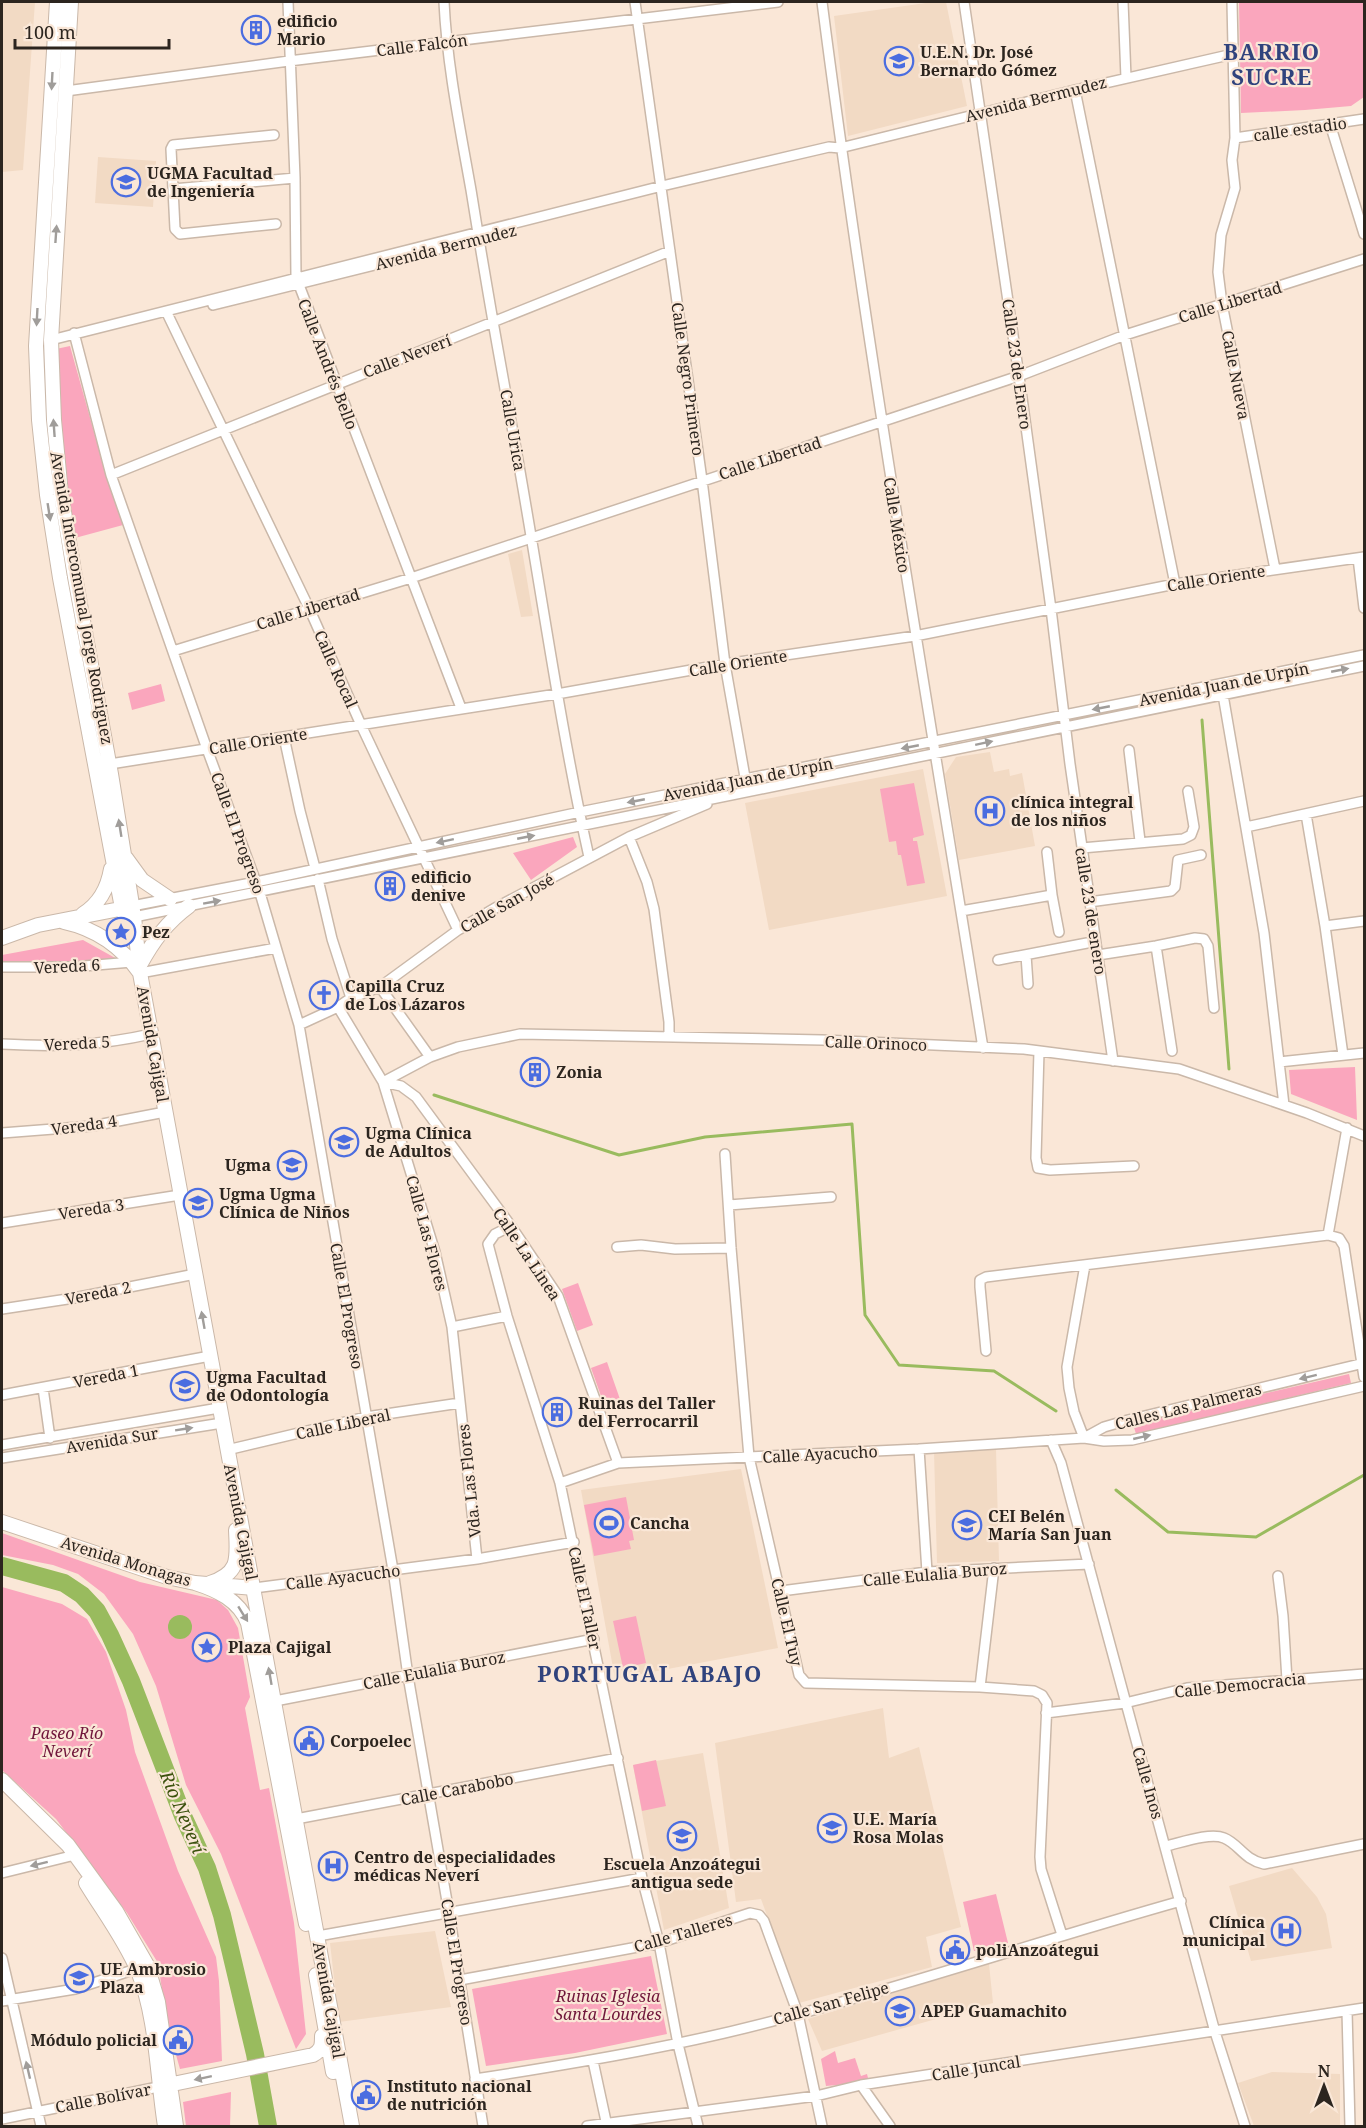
<svg xmlns="http://www.w3.org/2000/svg" width="1366" height="2128" viewBox="0 0 1366 2128" font-family="'Noto Serif',serif">
<style>
.built{fill:#f2dac4}
.green{fill:#faa6bd}
.water{fill:#99bb5e}
.lines{fill:none;stroke-linecap:round;stroke-linejoin:round}
.stream{stroke:#99bb5e;stroke-width:3}
.river{stroke:#99bb5e;stroke-width:18}
.street-casing{stroke:#cab8a9;stroke-width:12}
.secondary-casing{stroke:#cab8a9;stroke-width:16}
.street{stroke:#fff;stroke-width:9}
.secondary{stroke:#fff;stroke-width:14}
.oneway{fill:#a09d9a}
.labels{text-anchor:middle;dominant-baseline:central;stroke-width:4.5;stroke-linejoin:round;paint-order:stroke}
.poi-label{font-size:16px;font-weight:bold;fill:#2c251f;stroke:#fae7d7;text-anchor:start}
.street-label{font-size:16px;fill:#2c251f;stroke:#fae7d7}
.park-label{font-size:16px;font-style:italic;fill:#70163b;stroke:#fae7d7}
.water-label{font-size:18px;font-style:italic;fill:#3c520e;stroke:#fae7d7}
.district-label{font-size:22px;font-weight:bold;letter-spacing:1.5px;fill:#30437d;stroke:#fae7d7}
</style>
<rect width="100%" height="100%" fill="#fae7d7"/>
<!-- built -->
<path class="built" d="M2,2H35L23,170L2,172Z
M933,2H946L967,106L848,136L834,16Z
M98,157L156,161L153,207L95,203Z
M522,550L533,616L521,617L508,554Z
M990,752L994,772L1009,769L1010,776L1022,773L1035,846L959,860L945,774L956,757Z
M923,769L947,896L769,930L745,803Z
M996,1449L999,1561L937,1563L934,1451Z
M741,1469L778,1648L615,1679L581,1490Z
M883,1708L889,1758L919,1747L961,1927L926,1937L932,1967L799,2003L761,1899L736,1902L715,1743Z
M703,1753L729,1908L664,1930L633,1765Z
M1292,1868L1317,1897L1326,1914L1332,1948L1251,1961L1229,1886Z
M435,1931L451,2007L339,2022L330,1943Z
M989,1964L993,2003L822,2051L808,2019Z
M1272,2072L1340,2074V2126H1254L1238,2083Z"/>
<!-- green -->
<path class="green" d="M1239,2H1364V97L1351,106L1305,110L1241,113Z
M70,346L106,475L123,525L75,538L63,457L56,349Z
M161,684L165,701L132,710L128,693Z
M914,783L924,835L913,838V841H917L925,883L907,886L901,855H898L896,841L889,842L880,789Z
M573,837L577,847L531,880L513,853Z
M83,940L117,959L70,963L2,961V955Z
M1355,1067L1357,1120L1291,1094L1289,1070Z
M578,1283L593,1325L577,1331L562,1289Z
M607,1362L622,1405L606,1410L591,1368Z
M1349,1374L1351,1383L1136,1434L1133,1424Z
M626,1497L634,1540L629,1541L631,1549L594,1556L584,1505Z
M2,1533L140,1582L217,1600L228,1610L238,1628L250,1697L245,1708L260,1790L269,1788L294,1923L306,2034L296,2049L221,1854L186,1785L156,1686L133,1634L104,1594L78,1574L53,1565L2,1555Z
M2,1587L62,1604L87,1619L106,1652L126,1710L135,1752L178,1871L216,1957L219,1981L222,2061L180,2069L167,2023L158,1963L127,1913L56,1819L2,1770Z
M636,1616L646,1663L623,1668L613,1621Z
M656,1760L666,1806L642,1811L633,1765Z
M996,1894L1008,1943L974,1951L963,1902Z
M651,1956L667,2034L575,2053L486,2066L472,1989Z
M835,2051L838,2063L855,2058L861,2076L867,2074L869,2082L826,2086L821,2059Z
M231,2092L230,2126H186L183,2102Z"/>
<!-- water -->
<path class="water" d="M168 1627a12 12 0 1 1 24 0a12 12 0 1 1-24 0Z"/>
<g class="lines">
<!-- stream -->
<path class="stream" d="M1202,720L1229,1069
M434,1095L619,1155L705,1137L852,1124L865,1315L899,1365L994,1371L1056,1411
M1116,1490L1168,1532L1256,1537L1364,1475"/>
<!-- river -->
<path class="river" d="M2,1566L64,1583L82,1595L97,1611L110,1635L131,1681L183,1816L207,1868L222,1915L255,2054L268,2126"/>
<!-- street casing -->
<g class="street-casing">
<path id="street" d="M288,2L295,178L296,277L461,708
M444,2C447,65 460,128 471,190C484,271 498,352 513,432C539,574 558,717 589,857
M635,2L702,480L725,664L746,783
M822,2C867,352 927,699 983,1048
M964,2L1019,376L1051,609L1070,764L1113,1061
M1123,2L1126,78
M1232,2L1235,138L1232,160L1235,188L1221,235L1218,272L1222,304L1275,569
M1075,90L1175,584
M66,91L289,61L778,2
M1330,124L1364,234
M1235,138L1364,119
M173,189L171,149L173,145L274,135
M276,224L180,234L175,229L173,189L295,178
M213,305L447,247
M166,311L309,608L361,725L458,930
M74,333L111,475L207,749L260,893L299,1025L393,1570L408,1676L449,1913L483,2126
M51,340L662,186L829,147L840,148L1075,90L1233,54
M111,475L670,251
M1358,558L1364,608
M173,651L411,578L1019,376L1125,335L1364,259
M1222,689L1264,933L1284,1105
M284,737L300,811L315,868
M1129,750L1140,841
M110,764L557,694L725,664L915,636L1175,584L1364,557
M1306,814L1325,926L1343,1055
M1246,827L1364,801
M629,837L647,882L654,909L669,1022V1037
M1082,848L1183,839L1191,835L1194,827L1188,791
M318,879L332,939L351,998
M1052,895L1059,932
M1089,902L1171,891L1175,887L1178,860L1201,855
M132,906L256,882L580,812L1364,655
M961,911L1052,895L1047,852
M134,917L1364,666
M1325,926L1364,921
M1156,946L1172,1051
M1026,955L1028,984
M1098,955L1156,946L1195,938L1204,939L1208,946L1214,1008
M998,960L1087,943
M2,967H72L132,962
M140,973L276,948
M380,987L430,1057
M338,1007L383,1082L435,1252L452,1327L477,1559
M299,1025L338,1007L351,998L380,987L458,930L497,907L629,837L707,804
M2,1044C55,1047 98,1046 151,1034
M1039,1051L1036,1158L1038,1168L1050,1170L1134,1166
M1279,1062L1364,1053
M383,1082L430,1057L458,1047L520,1034L822,1040L1024,1049L1179,1069L1307,1113L1364,1136
M383,1082L401,1086L416,1097L511,1226L558,1296L618,1463
M2,1133L92,1126L165,1112
M725,1154L731,1248L749,1457L799,1675L806,1683L980,1687L1034,1691L1042,1695L1047,1703L1040,1857L1041,1869L1062,1935
M729,1205L831,1197
M2,1223L180,1195
M511,1226L495,1234L488,1244L507,1316L560,1483L642,1878L659,1943L678,2044L698,2126
M1328,1235L1347,1128
M617,1247L641,1245L675,1249L731,1248
M2,1309L74,1298L195,1274
M452,1327L507,1316
M986,1351L980,1287V1280L986,1277L1328,1235L1339,1238L1344,1246L1364,1377
M43,1388L50,1438
M2,1395L210,1356
M1084,1438L1104,1427L1128,1420L1364,1363
M1084,1438L1074,1412L1069,1388L1067,1367L1085,1265
M1051,1440L1061,1463L1215,2032L1245,2126
M2,1445L219,1408
M919,1449L927,1572
M227,1450L366,1417L460,1403
M2,1458L222,1423
M560,1483L618,1463L919,1449L1084,1438L1104,1441L1132,1440L1364,1386
M1278,1576L1283,1616L1287,1680
M254,1588L477,1559L574,1542
M781,1591L927,1572L1089,1564
M980,1687L994,1568
M275,1701L594,1639
M1046,1713L1125,1703L1187,1688L1364,1674
M296,1819L618,1758
M1166,1846C1180,1843 1210,1832 1224,1838C1239,1844 1243,1859 1264,1864L1364,1844
M2,1873L75,1855
M318,1936L642,1878
M2,1958L41,2126
M460,1980L659,1943L750,1913L759,1915L764,1921L798,2014L822,2126
M2,2001L75,1989L142,1967
M1347,2011L1350,2126
M593,2061L607,2126
M475,2079C584,2062 692,2044 799,2014C927,1979 1053,1937 1181,1901
M861,2085L890,2126
M2,2119L163,2086
M587,2126L816,2096L861,2085L1364,2008"/>
</g>
<!-- secondary casing -->
<g class="secondary-casing">
<path id="secondary" d="M57,2L36,346L39,420L47,495L60,578L122,908L124,914L134,917
M71,2L51,340L54,420L61,494L75,577L111,774L134,917L140,973L352,2126
M126,858L142,880L170,899
M83,914C99,904 108,887 111,869
M64,922C96,929 121,946 140,973
M2,938L38,925L130,907
M140,965C153,941 167,922 189,906
M2,1522L167,1577L195,1583L254,1588
M195,1583C217,1590 239,1600 248,1623L306,1924
M210,1583C241,1573 237,1557 236,1530
M2,1780L68,1845L116,1911L147,1965L158,2002L176,2126
M86,1883C103,1911 125,1940 138,1971C157,2018 157,2076 165,2126
M316,1975L333,2072
M168,2085L313,2055C322,2050 322,2045 322,2036"/>
</g>
<!-- street -->
<use href="#street" class="street"/>
<!-- secondary -->
<use href="#secondary" class="secondary"/>
</g>
<!-- one-way arrows -->
<defs><path id="oneway-solid" d="M-6-.8H1V-3.2L6.5 0L1 3.2V.8H-6Z" transform="scale(1.5)"/></defs>
<g class="oneway">
<use href="#oneway-solid" transform="translate(52 81) rotate(93)"/>
<use href="#oneway-solid" transform="translate(56 234) rotate(-86)"/>
<use href="#oneway-solid" transform="translate(37 317) rotate(93)"/>
<use href="#oneway-solid" transform="translate(54 428) rotate(-94)"/>
<use href="#oneway-solid" transform="translate(49 512) rotate(81)"/>
<use href="#oneway-solid" transform="translate(1340 670) rotate(-11)"/>
<use href="#oneway-solid" transform="translate(1101 708) rotate(169)"/>
<use href="#oneway-solid" transform="translate(984 743) rotate(-12)"/>
<use href="#oneway-solid" transform="translate(910 747) rotate(169)"/>
<use href="#oneway-solid" transform="translate(636 801) rotate(169)"/>
<use href="#oneway-solid" transform="translate(120 828) rotate(-99)"/>
<use href="#oneway-solid" transform="translate(526 837) rotate(-11)"/>
<use href="#oneway-solid" transform="translate(445 841) rotate(168)"/>
<use href="#oneway-solid" transform="translate(212 902) rotate(-10)"/>
<use href="#oneway-solid" transform="translate(203 1320) rotate(-100)"/>
<use href="#oneway-solid" transform="translate(1308 1377) rotate(166)"/>
<use href="#oneway-solid" transform="translate(184 1429) rotate(-9)"/>
<use href="#oneway-solid" transform="translate(1142 1437) rotate(-13)"/>
<use href="#oneway-solid" transform="translate(243 1614) rotate(58)"/>
<use href="#oneway-solid" transform="translate(270 1676) rotate(-100)"/>
<use href="#oneway-solid" transform="translate(39 1864) rotate(166)"/>
<use href="#oneway-solid" transform="translate(28 2070) rotate(-103)"/>
<use href="#oneway-solid" transform="translate(203 2078) rotate(168)"/>
</g>
<!-- icons -->
<defs>
<g id="building-ring" transform="scale(1.5)"><circle r="9.5" fill="#fae7d7" stroke="#4b6de0" stroke-width="1.5"/><path d="M-4-6H4V6H1V3H-1V6H-4ZM-2.5-4.3h1.7v1.8h-1.7ZM.8-4.3h1.7v1.8H.8ZM-2.5-1h1.7V.8h-1.7ZM.8-1h1.7V.8H.8Z" fill="#4b6de0"/></g>
<g id="school-ring" transform="scale(1.5)"><circle r="9.5" fill="#fae7d7" stroke="#4b6de0" stroke-width="1.5"/><path d="M0-5L7-2L0 1L-7-2ZM-4 1L0 2.5L4 1V4Q0 6-4 4Z" fill="#4b6de0"/></g>
<g id="university-ring" transform="scale(1.5)"><circle r="9.5" fill="#fae7d7" stroke="#4b6de0" stroke-width="1.5"/><path d="M0-5L7-2L0 1L-7-2ZM-4 1L0 2.5L4 1V4Q0 6-4 4Z" fill="#4b6de0"/></g>
<g id="hospital-ring" transform="scale(1.5)"><circle r="9.5" fill="#fae7d7" stroke="#4b6de0" stroke-width="1.5"/><path d="M-5-5h3v3.5h4V-5h3V5h-3V1.5h-4V5h-3Z" fill="#4b6de0"/></g>
<g id="sight-ring" transform="scale(1.5)"><circle r="9.5" fill="#fae7d7" stroke="#4b6de0" stroke-width="1.5"/><path d="M0-6L1.8-2.2L6-1.7L2.9 1.2L3.7 5.4L0 3.3L-3.7 5.4L-2.9 1.2L-6-1.7L-1.8-2.2Z" fill="#4b6de0"/></g>
<g id="church-ring" transform="scale(1.5)"><circle r="9.5" fill="#fae7d7" stroke="#4b6de0" stroke-width="1.5"/><path d="M-1.2-6h2.4v3.5h3.3v2.4h-3.3V6h-2.4V-.1h-3.3v-2.4h3.3Z" fill="#4b6de0"/></g>
<g id="stadium-ring" transform="scale(1.5)"><circle r="9.5" fill="#fae7d7" stroke="#4b6de0" stroke-width="1.5"/><path d="M0-5a6.5 5 0 1 0 0 10a6.5 5 0 1 0 0-10ZM-3.5-1.8h7v3.6h-7Z" fill="#4b6de0"/></g>
<g id="civic-ring" transform="scale(1.5)"><circle r="9.5" fill="#fae7d7" stroke="#4b6de0" stroke-width="1.5"/><path d="M-.6-6.5H3V-4.5H.6V-3L4-1V1h2V6H-6V1h2V-1L-.6-3ZM-1.2 2.5V6h2.4V2.5Z" fill="#4b6de0"/></g>
</defs>
<g fill-rule="evenodd">
<use href="#building-ring" x="256" y="30"/>
<use href="#school-ring" x="899" y="61"/>
<use href="#university-ring" x="126" y="182"/>
<use href="#hospital-ring" x="990" y="811"/>
<use href="#building-ring" x="390" y="886"/>
<use href="#sight-ring" x="121" y="932"/>
<use href="#church-ring" x="324" y="995"/>
<use href="#building-ring" x="535" y="1072"/>
<use href="#university-ring" x="344" y="1142"/>
<use href="#university-ring" x="292" y="1165"/>
<use href="#university-ring" x="198" y="1203"/>
<use href="#university-ring" x="185" y="1386"/>
<use href="#building-ring" x="557" y="1412"/>
<use href="#stadium-ring" x="609" y="1523"/>
<use href="#school-ring" x="967" y="1525"/>
<use href="#sight-ring" x="207" y="1647"/>
<use href="#civic-ring" x="309" y="1741"/>
<use href="#school-ring" x="832" y="1828"/>
<use href="#school-ring" x="682" y="1836"/>
<use href="#hospital-ring" x="333" y="1866"/>
<use href="#hospital-ring" x="1286" y="1931"/>
<use href="#civic-ring" x="955" y="1950"/>
<use href="#school-ring" x="79" y="1978"/>
<use href="#school-ring" x="900" y="2011"/>
<use href="#civic-ring" x="178" y="2040"/>
<use href="#civic-ring" x="366" y="2095"/>
</g>
<g class="labels">
<!-- poi labels -->
<g class="poi-label">
<text x="277" y="21">edificio<tspan x="277" dy="18">Mario</tspan></text>
<text x="920" y="52">U.E.N. Dr. José<tspan x="920" dy="18">Bernardo Gómez</tspan></text>
<text x="147" y="173">UGMA Facultad<tspan x="147" dy="18">de Ingeniería</tspan></text>
<text x="1011" y="802">clínica integral<tspan x="1011" dy="18">de los niños</tspan></text>
<text x="411" y="877">edificio<tspan x="411" dy="18">denive</tspan></text>
<text x="142" y="932">Pez</text>
<text x="345" y="986">Capilla Cruz<tspan x="345" dy="18">de Los Lázaros</tspan></text>
<text x="556" y="1072">Zonia</text>
<text x="365" y="1133">Ugma Clínica<tspan x="365" dy="18">de Adultos</tspan></text>
<text x="271" y="1165" text-anchor="end">Ugma</text>
<text x="219" y="1194">Ugma Ugma<tspan x="219" dy="18">Clínica de Niños</tspan></text>
<text x="206" y="1377">Ugma Facultad<tspan x="206" dy="18">de Odontología</tspan></text>
<text x="578" y="1403">Ruinas del Taller<tspan x="578" dy="18">del Ferrocarril</tspan></text>
<text x="988" y="1516">CEI Belén<tspan x="988" dy="18">María San Juan</tspan></text>
<text x="630" y="1523">Cancha</text>
<text x="228" y="1647">Plaza Cajigal</text>
<text x="330" y="1741">Corpoelec</text>
<text x="853" y="1819">U.E. María<tspan x="853" dy="18">Rosa Molas</tspan></text>
<text x="354" y="1857">Centro de especialidades<tspan x="354" dy="18">médicas Neverí</tspan></text>
<text x="682" y="1864" text-anchor="middle">Escuela Anzoátegui<tspan x="682" dy="18">antigua sede</tspan></text>
<text x="1265" y="1922" text-anchor="end">Clínica<tspan x="1265" dy="18">municipal</tspan></text>
<text x="976" y="1950">poliAnzoátegui</text>
<text x="100" y="1969">UE Ambrosio<tspan x="100" dy="18">Plaza</tspan></text>
<text x="921" y="2011">APEP Guamachito</text>
<text x="157" y="2040" text-anchor="end">Módulo policial</text>
<text x="387" y="2086">Instituto nacional<tspan x="387" dy="18">de nutrición</tspan></text>
</g>
<!-- street labels -->
<g class="street-label">
<text transform="translate(422 45) rotate(-7)">Calle Falcón</text>
<text transform="translate(1036 99) rotate(-14)">Avenida Bermudez</text>
<text transform="translate(1300 129) rotate(-8)">calle estadio</text>
<text transform="translate(446 247) rotate(-14)">Avenida Bermudez</text>
<text transform="translate(1230 302) rotate(-17)">Calle Libertad</text>
<text transform="translate(407 356) rotate(-21)">Calle Neverí</text>
<text transform="translate(328 364) rotate(69)">Calle Andrés Bello</text>
<text transform="translate(1017 364) rotate(82)">Calle 23 de Enero</text>
<text transform="translate(1236 375) rotate(79)">Calle Nueva</text>
<text transform="translate(688 379) rotate(82)">Calle Negro Primero</text>
<text transform="translate(513 430) rotate(80)">Calle Urica</text>
<text transform="translate(770 458) rotate(-18)">Calle Libertad</text>
<text transform="translate(897 525) rotate(81)">Calle México</text>
<text transform="translate(1216 578) rotate(-9)">Calle Oriente</text>
<text transform="translate(82 598) rotate(80)">Avenida Intercomunal Jorge Rodriguez</text>
<text transform="translate(308 609) rotate(-17)">Calle Libertad</text>
<text transform="translate(738 663) rotate(-9)">Calle Oriente</text>
<text transform="translate(336 669) rotate(66)">Calle Rocal</text>
<text transform="translate(1224 684) rotate(-11)">Avenida Juan de Urpín</text>
<text transform="translate(258 741) rotate(-9)">Calle Oriente</text>
<text transform="translate(748 779) rotate(-11)">Avenida Juan de Urpín</text>
<text transform="translate(238 833) rotate(70)">Calle El Progreso</text>
<text transform="translate(507 903) rotate(-29)">Calle San José</text>
<text transform="translate(1091 911) rotate(81)">calle 23 de enero</text>
<text transform="translate(67 966) rotate(-3)">Vereda 6</text>
<text transform="translate(77 1043) rotate(-3)">Vereda 5</text>
<text transform="translate(876 1043) rotate(2)">Calle Orinoco</text>
<text transform="translate(153 1044) rotate(80)">Avenida Cajigal</text>
<text transform="translate(84 1125) rotate(-8)">Vereda 4</text>
<text transform="translate(91 1209) rotate(-9)">Vereda 3</text>
<text transform="translate(427 1233) rotate(75)">Calle Las Flores</text>
<text transform="translate(527 1254) rotate(56)">Calle La Linea</text>
<text transform="translate(98 1293) rotate(-11)">Vereda 2</text>
<text transform="translate(347 1306) rotate(80)">Calle El Progreso</text>
<text transform="translate(106 1376) rotate(-11)">Vereda 1</text>
<text transform="translate(1188 1406) rotate(-14)">Calles Las Palmeras</text>
<text transform="translate(343 1424) rotate(-12)">Calle Liberal</text>
<text transform="translate(112 1440) rotate(-9)">Avenida Sur</text>
<text transform="translate(820 1454) rotate(-3)">Calle Ayacucho</text>
<text transform="translate(469 1481) rotate(-96)">Vda. Las Flores</text>
<text transform="translate(241 1522) rotate(79)">Avenida Cajigal</text>
<text transform="translate(126 1561) rotate(17)">Avenida Monagas</text>
<text transform="translate(935 1574) rotate(-5)">Calle Eulalia Buroz</text>
<text transform="translate(343 1577) rotate(-7)">Calle Ayacucho</text>
<text transform="translate(585 1598) rotate(78)">Calle El Taller</text>
<text transform="translate(787 1622) rotate(77)">Calle El Tuy</text>
<text transform="translate(434 1670) rotate(-11)">Calle Eulalia Buroz</text>
<text transform="translate(1240 1685) rotate(-6)">Calle Democracia</text>
<text transform="translate(1148 1783) rotate(74)">Calle Inos</text>
<text transform="translate(457 1789) rotate(-11)">Calle Carabobo</text>
<text transform="translate(683 1933) rotate(-16)">Calle Talleres</text>
<text transform="translate(457 1962) rotate(81)">Calle El Progreso</text>
<text transform="translate(329 2000) rotate(80)">Avenida Cajigal</text>
<text transform="translate(831 2003) rotate(-16)">Calle San Felipe</text>
<text transform="translate(976 2068) rotate(-9)">Calle Juncal</text>
<text transform="translate(103 2098) rotate(-11)">Calle Bolívar</text>
</g>
<!-- park labels -->
<g class="park-label">
<text x="67" y="1733">Paseo Río<tspan x="67" dy="18">Neverí</tspan></text>
<text x="608" y="1996">Ruinas Iglesia<tspan x="608" dy="18">Santa Lourdes</tspan></text>
</g>
<!-- water labels -->
<g class="water-label">
<text transform="translate(183 1812) rotate(67)">Río Neverí</text>
</g>
<!-- district labels -->
<g class="district-label">
<text x="1272" y="51">BARRIO<tspan x="1272" dy="25">SUCRE</tspan></text>
<text x="650" y="1673">PORTUGAL ABAJO</text>
</g>
</g>
<!-- border -->
<rect width="1366" height="2128" fill="none" stroke="#2c251f" stroke-width="6"/>
<!-- north arrow -->
<g transform="translate(1324 2086)" stroke="#fae7d7" stroke-width="4.5" paint-order="stroke">
<path d="M0-4.5L10 22L0 15L-10 22Z" fill="#2c251f"/>
<text y="-9" font-size="16" font-weight="bold" text-anchor="middle" fill="#2c251f">N</text>
</g>
<!-- scale -->
<path d="M15 39v9h154v-9" fill="none" stroke="#2c251f" stroke-width="3"/>
<text x="24" y="39" font-size="18" fill="#2c251f" stroke="#fae7d7" stroke-width="4.5" paint-order="stroke">100 m</text>
</svg>
